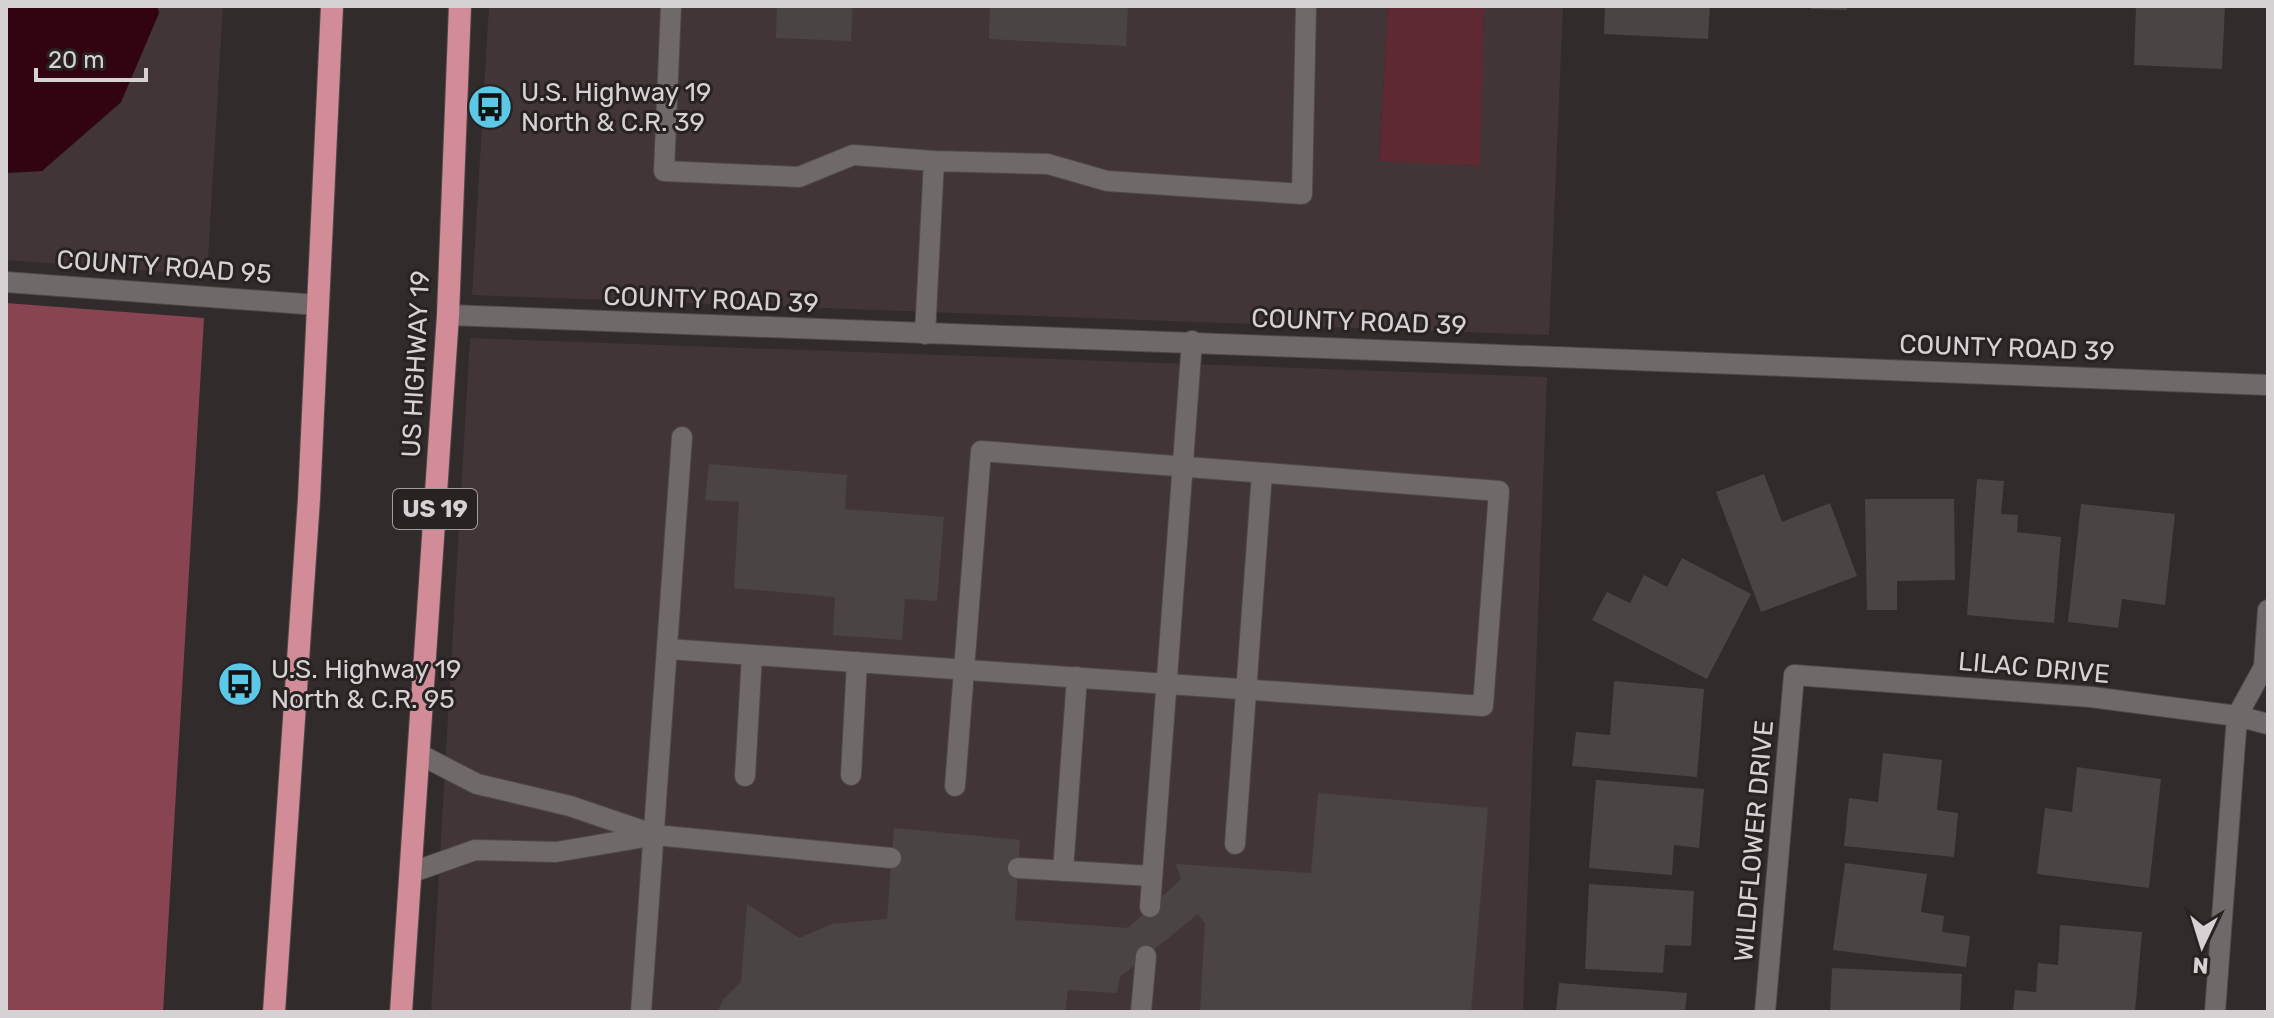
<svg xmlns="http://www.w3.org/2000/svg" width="2274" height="1018" viewBox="0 0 2274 1018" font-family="Rubik,sans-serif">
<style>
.built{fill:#423537}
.green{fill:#5e2933}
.forest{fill:#894451}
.water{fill:#320310}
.building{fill:#4b4445}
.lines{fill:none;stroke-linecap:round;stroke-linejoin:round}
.service-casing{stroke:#4e4949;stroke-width:22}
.minor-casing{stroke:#4e4949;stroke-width:22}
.tertiary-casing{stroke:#4e4949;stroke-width:22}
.trunk-casing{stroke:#4e4949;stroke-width:24}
.service{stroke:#70696a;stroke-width:20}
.minor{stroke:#70696a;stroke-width:20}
.tertiary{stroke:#70696a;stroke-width:20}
.trunk{stroke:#d28c98;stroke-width:22}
.labels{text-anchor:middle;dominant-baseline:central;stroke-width:6;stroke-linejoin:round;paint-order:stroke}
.shield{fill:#282222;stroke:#a29c9d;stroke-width:2}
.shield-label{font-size:24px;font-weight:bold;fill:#d6d1d2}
.poi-label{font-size:26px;fill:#d6d1d2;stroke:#282222;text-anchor:start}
.street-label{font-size:26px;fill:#d6d1d2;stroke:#282222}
</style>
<rect width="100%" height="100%" fill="#322b2c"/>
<!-- built -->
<path class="built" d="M157,6H223L207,275L6,260V173L42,171L121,103L159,13Z
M489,6H1388L1379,160L1479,166L1484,6H1563L1549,335L472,295Z
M470,338L1547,377L1523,1012H431Z"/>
<!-- green -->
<path class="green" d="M1388,6H1484L1480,166L1379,161Z"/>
<!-- forest -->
<path class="forest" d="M6,303L204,318L163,1012H6Z"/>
<!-- water -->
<path class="water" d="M6,6H157L159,13L121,102L42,171L6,173Z"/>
<!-- building -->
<path class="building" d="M777,6H853L851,41L776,38Z
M990,6H1128L1126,46L989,39Z
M1605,6H1710L1708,39L1604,34Z
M1811,6H1847V10L1811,9Z
M2136,6H2225L2222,69L2134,65Z
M709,464L847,475L845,509L944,517L937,601L905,599L902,640L833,635L835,597L734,588L739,502L705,500Z
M1764,474L1782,522L1830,503L1857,576L1761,612L1716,492Z
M1977,479L2004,481L2001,514L2018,515L2017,532L2061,537L2054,623L1967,615Z
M1865,499H1954L1955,580L1897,581V610H1867Z
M2081,504L2175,514L2165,605L2122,599L2118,628L2068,622Z
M1682,558L1751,594L1707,679L1592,620L1607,592L1630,603L1644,575L1667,587Z
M1614,681L1704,689L1697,777L1572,766L1576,732L1610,735Z
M1883,753L1942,760L1937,810L1958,813L1954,857L1844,846L1849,798L1878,802Z
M2077,767L2161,779L2149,888L2037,874L2045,808L2072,812Z
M1596,780L1704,789L1699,848L1674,845L1672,875L1589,868Z
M1318,793L1488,808L1471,1012H1200L1205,924L1198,914L1120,977L1117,993L1068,990L1065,1012H717L723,1000L741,982L747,904L799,938L832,924L887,919L894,828L1020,840L1015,920L1128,928L1181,879L1176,864L1311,873Z
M1845,863L1927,874L1921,912L1944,916L1942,932L1970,936L1966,967L1833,950Z
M1589,884L1694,891L1691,946L1665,945L1663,973L1585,969Z
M2060,925L2142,932L2135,1012H2013L2015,990L2036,992L2038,963L2058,965Z
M1832,968L1962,974L1960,1012H1830Z
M1559,983L1687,993L1685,1012H1556Z"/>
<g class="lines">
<!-- service casing -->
<g class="service-casing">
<path id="service" d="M671,6L664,171L799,177L853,155L934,161
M925,334L934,161L1048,164L1107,181L1302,194L1306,6
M668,649C940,668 1211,687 1483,706L1499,491L981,451L955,786
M419,754L477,784L570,806L655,835L891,858
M851,775L857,662
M745,776L752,655
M1235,844L1262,473
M1018,868L1151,876
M1063,871L1077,677
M410,873L475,850L556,852L651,836
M1150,907L1192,341
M641,1012L682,437
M1141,1012L1146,956"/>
</g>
<!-- minor casing -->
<g class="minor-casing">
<path id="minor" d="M1765,1012L1794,675L2091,697L2237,716L2268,724
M2215,1012L2237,716L2264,667L2268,610"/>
</g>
<!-- tertiary casing -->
<g class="tertiary-casing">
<path id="tertiary" d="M6,282L318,305
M448,315C1055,338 1661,360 2268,385"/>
</g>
<!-- trunk casing -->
<g class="trunk-casing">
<path id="trunk" d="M274,1012L309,499L332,6
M401,1012L448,315L460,6"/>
</g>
<!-- service -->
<use href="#service" class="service"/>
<!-- minor -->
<use href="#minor" class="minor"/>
<!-- tertiary -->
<use href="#tertiary" class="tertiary"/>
<!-- trunk -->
<use href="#trunk" class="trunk"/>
</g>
<!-- icons -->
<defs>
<g id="bus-disc" transform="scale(2.3)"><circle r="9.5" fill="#5bc8e7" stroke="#282222"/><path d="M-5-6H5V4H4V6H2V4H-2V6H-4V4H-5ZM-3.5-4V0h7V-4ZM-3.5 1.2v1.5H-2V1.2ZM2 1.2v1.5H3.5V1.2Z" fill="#111"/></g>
</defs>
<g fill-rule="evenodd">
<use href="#bus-disc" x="490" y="107"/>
<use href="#bus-disc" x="240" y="684"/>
</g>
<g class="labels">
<!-- shield labels -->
<rect class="shield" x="393" y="489" width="84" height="40" rx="6"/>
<g class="shield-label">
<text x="435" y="509">US 19</text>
</g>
<!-- poi labels -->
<g class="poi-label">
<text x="521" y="92">U.S. Highway 19<tspan x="521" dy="30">North &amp; C.R. 39</tspan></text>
<text x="271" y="669">U.S. Highway 19<tspan x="271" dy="30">North &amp; C.R. 95</tspan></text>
</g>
<!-- street labels -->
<g class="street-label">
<text transform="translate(164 267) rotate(4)">COUNTY ROAD 95</text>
<text transform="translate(711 300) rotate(2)">COUNTY ROAD 39</text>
<text transform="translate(1359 322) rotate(2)">COUNTY ROAD 39</text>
<text transform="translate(2007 348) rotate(2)">COUNTY ROAD 39</text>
<text transform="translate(416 364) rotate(-87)">US HIGHWAY 19</text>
<text transform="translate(2034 668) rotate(5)">LILAC DRIVE</text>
<text transform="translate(1754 841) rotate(-85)">WILDFLOWER DRIVE</text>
</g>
</g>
<!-- border -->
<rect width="2274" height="1018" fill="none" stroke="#d6d1d2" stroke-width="16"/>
<!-- north arrow -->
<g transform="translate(2202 946) rotate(184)" stroke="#282222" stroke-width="6" paint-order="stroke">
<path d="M0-6L14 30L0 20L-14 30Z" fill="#d6d1d2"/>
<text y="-12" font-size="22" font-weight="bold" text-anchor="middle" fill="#d6d1d2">N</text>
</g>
<!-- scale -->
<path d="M36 68v12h110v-12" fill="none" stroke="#d6d1d2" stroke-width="4"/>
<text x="48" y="68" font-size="24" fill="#d6d1d2" stroke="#282222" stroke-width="6" paint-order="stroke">20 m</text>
</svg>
